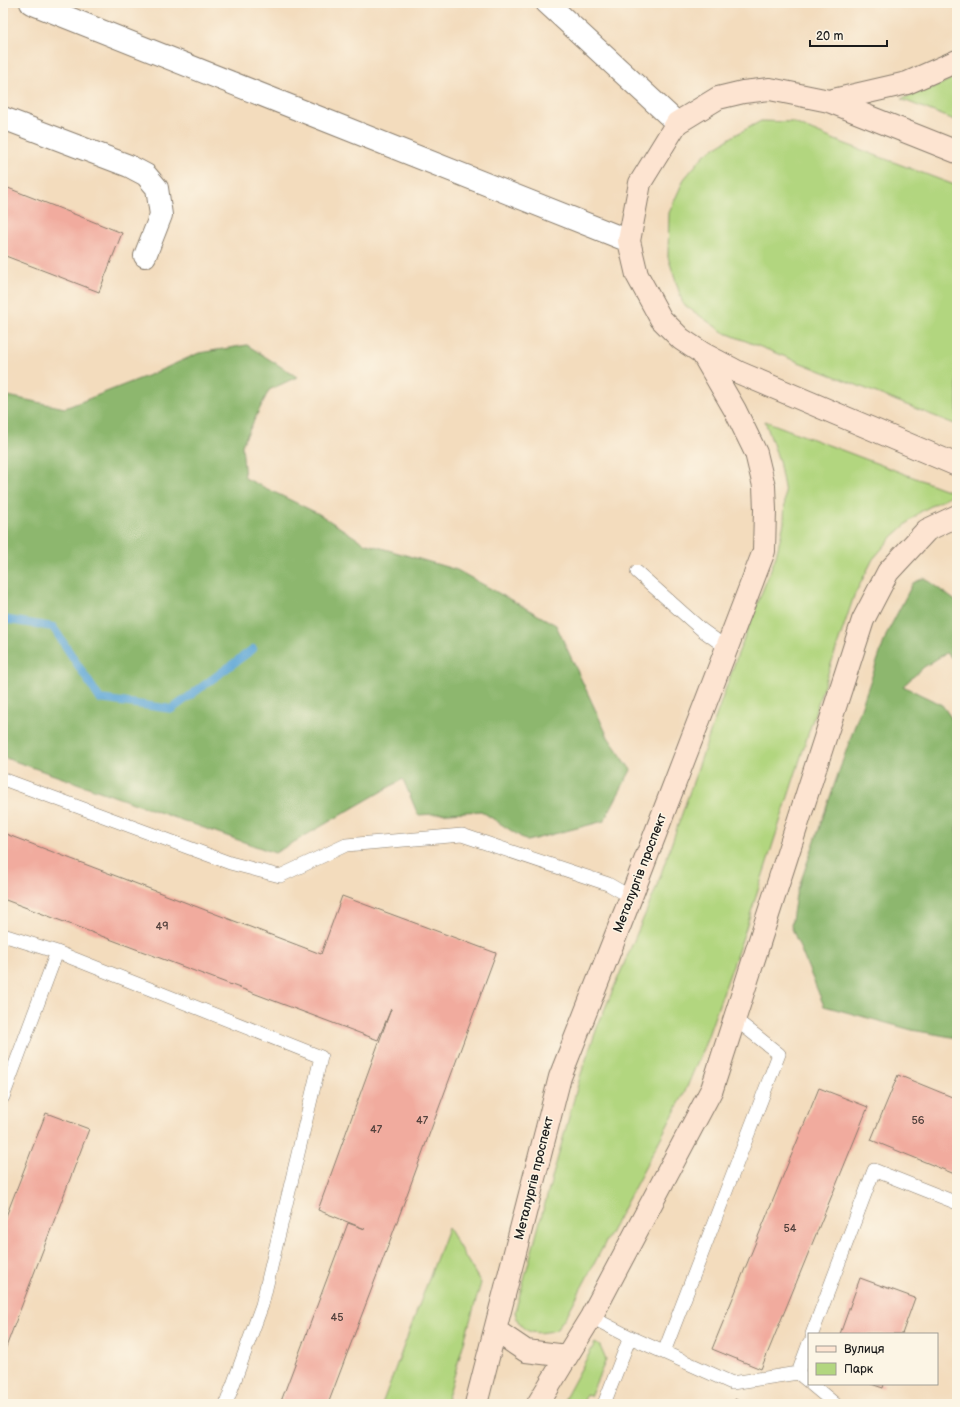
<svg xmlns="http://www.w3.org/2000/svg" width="960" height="1407" viewBox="0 0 960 1407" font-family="'Balsamiq Sans',sans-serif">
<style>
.green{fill:#b2d67f;stroke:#67794e}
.forest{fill:#8db76e;stroke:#546a45}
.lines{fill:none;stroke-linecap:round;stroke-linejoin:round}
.stream{stroke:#61a8d7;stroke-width:8}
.building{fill:#f1ab9e}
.lane-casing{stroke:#887c6c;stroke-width:14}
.street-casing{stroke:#887c6c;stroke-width:24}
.secondary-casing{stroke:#887c6c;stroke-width:24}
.lane{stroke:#fff;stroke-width:13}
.street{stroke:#fff;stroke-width:22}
.secondary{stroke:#fde4d1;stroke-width:22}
.labels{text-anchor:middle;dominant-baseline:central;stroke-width:3;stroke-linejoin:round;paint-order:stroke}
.number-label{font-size:11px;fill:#51403c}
.street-label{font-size:13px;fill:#1c1c1c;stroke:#fcf5e5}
</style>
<rect width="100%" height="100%" fill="#fcf5e5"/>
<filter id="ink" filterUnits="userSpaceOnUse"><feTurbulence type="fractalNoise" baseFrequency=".025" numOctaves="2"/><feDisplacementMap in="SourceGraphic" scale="8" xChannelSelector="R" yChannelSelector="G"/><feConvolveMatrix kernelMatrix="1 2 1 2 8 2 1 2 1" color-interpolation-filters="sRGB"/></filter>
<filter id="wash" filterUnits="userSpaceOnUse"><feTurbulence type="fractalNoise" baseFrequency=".012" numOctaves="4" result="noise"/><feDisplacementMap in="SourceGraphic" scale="16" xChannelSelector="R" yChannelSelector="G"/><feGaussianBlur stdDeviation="0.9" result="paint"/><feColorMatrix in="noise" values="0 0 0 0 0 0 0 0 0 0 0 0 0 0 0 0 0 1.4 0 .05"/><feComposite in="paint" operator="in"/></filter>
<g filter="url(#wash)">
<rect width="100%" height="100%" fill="#f3dcbd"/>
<!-- green -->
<path class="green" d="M957,76V121L901,99L935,87Z
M761,121L792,122L835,140L957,186V425L723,332L683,304L668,257L669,213L684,179L705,154L735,135Z
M765,421L955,493L920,512L893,536L873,559L854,596L821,694L744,934L705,1044L684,1094L568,1313L556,1330C544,1333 528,1336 520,1324C517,1321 516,1316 515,1312L580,1077L598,1025L655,891L736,659L776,556L784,523L785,493L779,461Z
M448,1228L481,1283L446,1404H382Z
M595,1343L600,1346L606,1360L590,1396L586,1395L583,1404H562Z"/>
<!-- forest -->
<path class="forest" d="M247,345L297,377L269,390L242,445L245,478L319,514L364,543L457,570L556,625L608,737L631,770L604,821L527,841L481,811L418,815L403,779L275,853L3,757V395L65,408L152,374L199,353Z
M924,578L957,602V662L946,653L924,667L903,686L942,705L957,726V1038L912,1030L824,1006L791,926L796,895L887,633L913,583Z"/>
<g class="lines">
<!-- stream -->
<path class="stream" d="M3,619L53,627L100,699L172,709L253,649"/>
</g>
<g id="blocks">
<!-- building -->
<path class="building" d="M3,186L122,233L99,292L3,255Z
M3,833L321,954L342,896L496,953L391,1238L328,1404H280L348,1223L365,1229L318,1210L391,1009L378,1040L3,899Z
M898,1075L957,1099V1175L871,1140Z
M819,1088L868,1107L761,1369L712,1349Z
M46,1113L89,1129L3,1355V1224Z
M860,1278L915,1298L902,1334H840Z
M871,1384H884L883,1388Z
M735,1399L746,1404H734Z"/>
</g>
</g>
<g filter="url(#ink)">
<use href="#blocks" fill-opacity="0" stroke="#887c6c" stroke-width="1"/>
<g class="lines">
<!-- lane casing -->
<g class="lane-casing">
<path id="lane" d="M637,572L702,630L727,648
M3,779L230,863L280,876L346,845L462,835L608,884L631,897
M3,935L57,952L321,1057L262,1305L226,1404
M3,1097L57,952
M591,1317L630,1337L732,1383L798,1373L809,1382
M812,1334L874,1170L957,1203
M664,1352L779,1054L735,1019
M798,1373L809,1343
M811,1384L835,1404
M604,1404L630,1337"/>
</g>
<!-- street casing -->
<g class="street-casing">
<path id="street" d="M31,3L629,241
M547,3L677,123
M3,118L129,166L146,175L157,188L161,215L145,256"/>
</g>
<!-- secondary casing -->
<g class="secondary-casing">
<path id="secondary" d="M829,101L907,83L957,61
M957,152L829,101L770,89L743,92L718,98L677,123L640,183L629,241L637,275L661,319L681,339L702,353L740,373L957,465
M495,1330L526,1351L567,1356
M476,1404L560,1077L631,897L764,551L765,510L764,486L756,453L735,410L702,353
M538,1404L567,1356L591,1317L712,1089L863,620L888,572L927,530L957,516"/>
</g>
<!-- lane -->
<use href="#lane" class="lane"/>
<!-- street -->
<use href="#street" class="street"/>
<!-- secondary -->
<use href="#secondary" class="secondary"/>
</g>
</g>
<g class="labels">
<!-- number labels -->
<g class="number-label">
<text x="162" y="926">49</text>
<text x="422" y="1120">47</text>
<text x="918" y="1120">56</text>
<text x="376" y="1129">47</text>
<text x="790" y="1228">54</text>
<text x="337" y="1317">45</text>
</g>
<!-- street labels -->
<g class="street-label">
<text transform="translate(640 873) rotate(-69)">Металургів проспект</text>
<text transform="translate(534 1178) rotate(-76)">Металургів проспект</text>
</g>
</g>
<!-- margin -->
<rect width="960" height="1407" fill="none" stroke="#fcf5e5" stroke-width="16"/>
<!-- legend -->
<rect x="808" y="1333" width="130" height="52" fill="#fcf5e5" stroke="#a29e95"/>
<rect x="816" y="1346" width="20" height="6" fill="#fde4d1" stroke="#a29e95"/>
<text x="844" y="1353" font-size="12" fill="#1c1c1c">Вулиця</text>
<rect x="816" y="1363" width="20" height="12" fill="#b2d67f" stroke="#a29e95"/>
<text x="844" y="1373" font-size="12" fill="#1c1c1c">Парк</text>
<!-- scale -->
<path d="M810 40v6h77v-6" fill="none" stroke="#1c1c1c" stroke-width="2"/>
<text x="816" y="40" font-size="12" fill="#1c1c1c" stroke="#fcf5e5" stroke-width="3" paint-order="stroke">20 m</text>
</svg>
